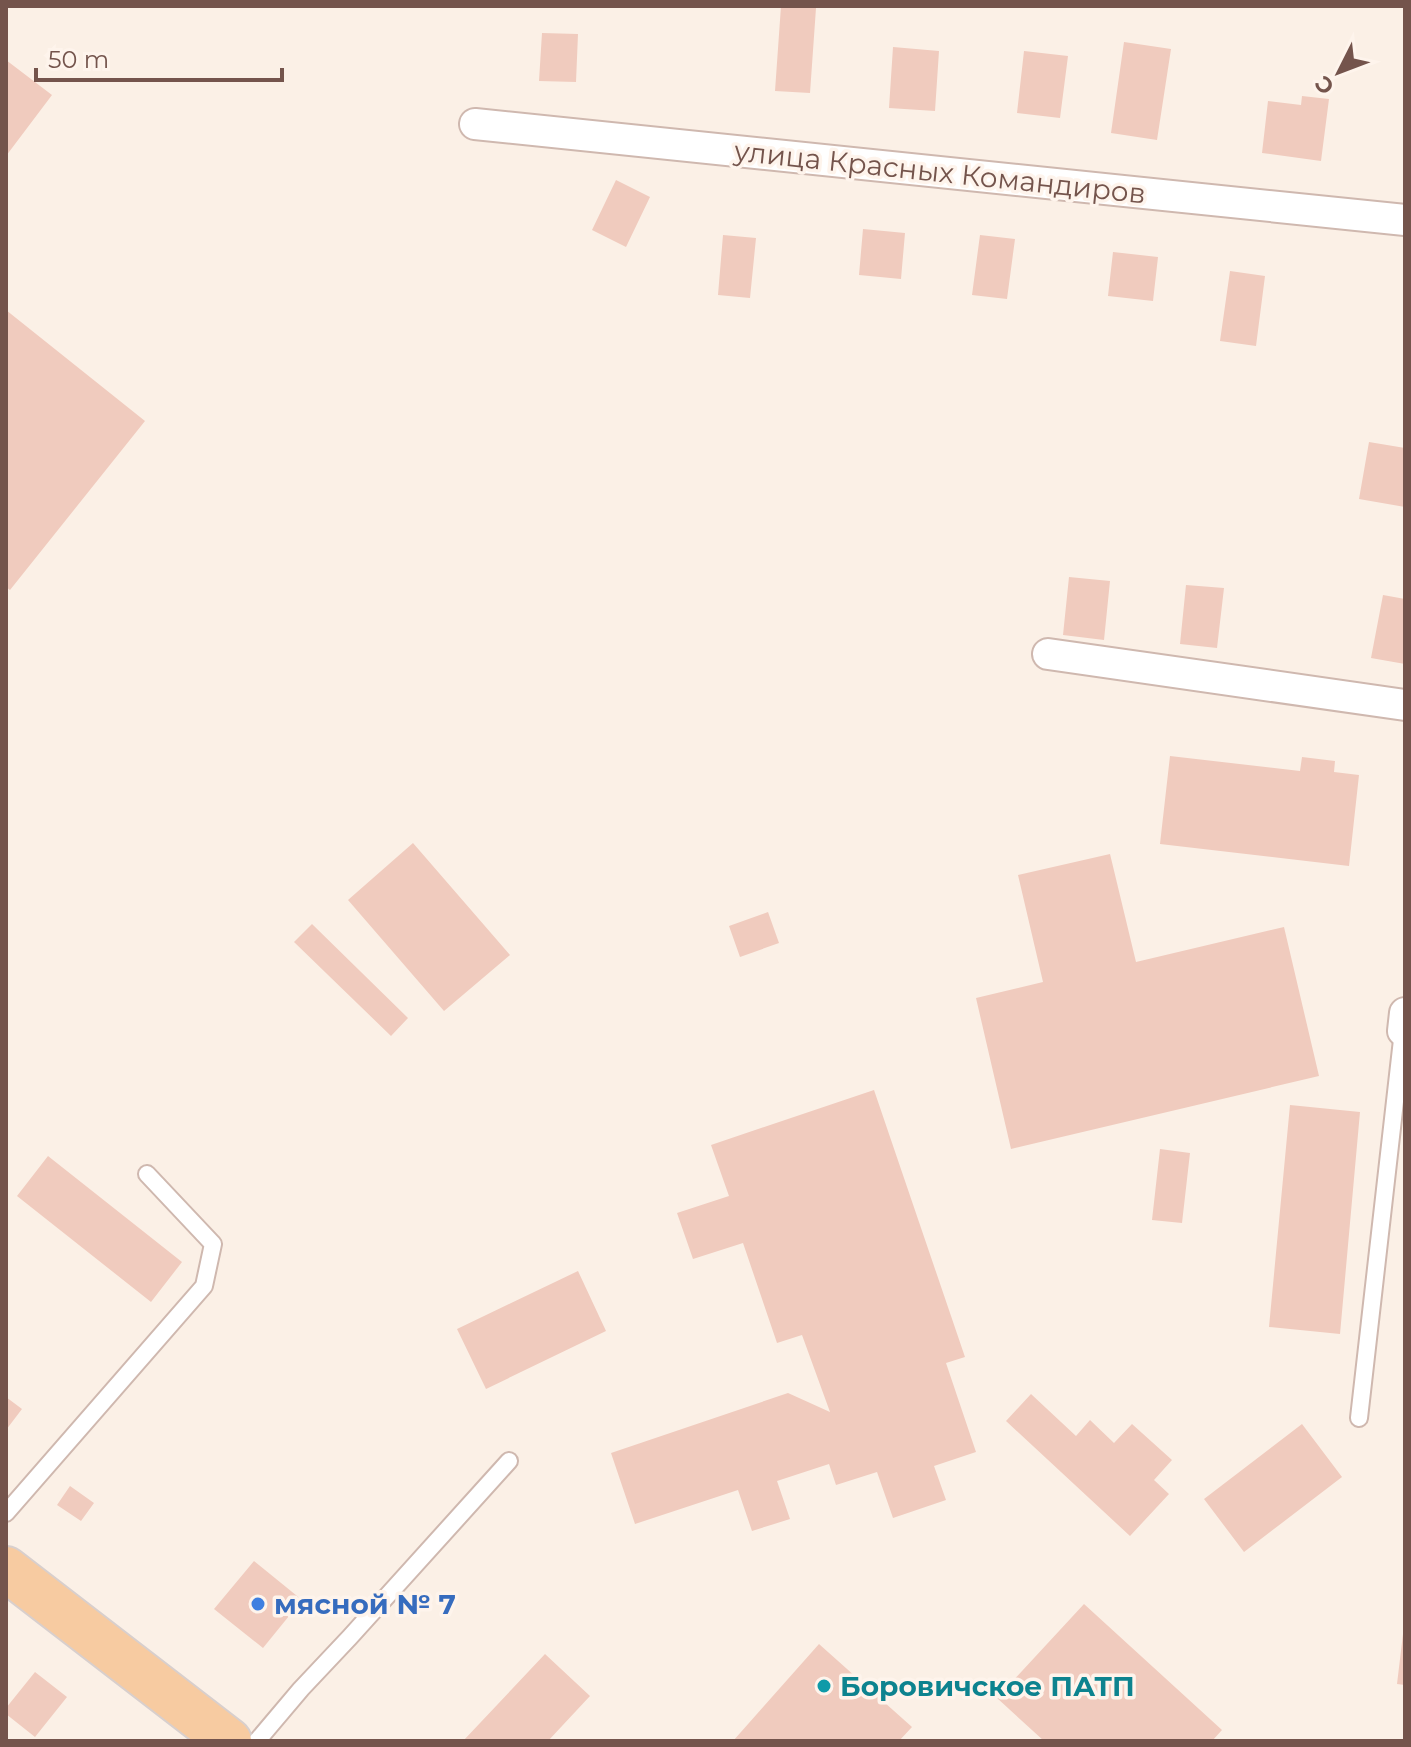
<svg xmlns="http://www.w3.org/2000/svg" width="1411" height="1747" viewBox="0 0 1411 1747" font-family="Montserrat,sans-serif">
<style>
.building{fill:#f0cbbe}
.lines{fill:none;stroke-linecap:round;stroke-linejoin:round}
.lane-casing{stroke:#cfb8af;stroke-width:20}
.street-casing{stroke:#cfb8af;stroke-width:34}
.primary-casing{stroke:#d8cfcd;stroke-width:48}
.lane{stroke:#fff;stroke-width:16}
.street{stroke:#fff;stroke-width:30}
.primary{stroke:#f7cba1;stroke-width:44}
.shop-dot{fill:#3f7fe0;stroke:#fef4ec;stroke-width:3}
.culture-dot{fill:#0f9aa8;stroke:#fef4ec;stroke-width:3}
.labels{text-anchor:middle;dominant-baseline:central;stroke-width:7;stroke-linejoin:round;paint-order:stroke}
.street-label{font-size:28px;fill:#74544c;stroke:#fef4ec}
.shop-label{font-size:28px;font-weight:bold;fill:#366cbe;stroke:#fef4ec;text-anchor:start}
.culture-label{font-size:28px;font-weight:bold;fill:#0d838f;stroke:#fef4ec;text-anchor:start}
</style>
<rect width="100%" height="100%" fill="#fbf0e6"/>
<!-- building -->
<path class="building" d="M781,6L816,8L810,93L775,91Z
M542,33L578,34L576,82L539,81Z
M1124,42L1171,49L1157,140L1111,133Z
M893,47L939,51L935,111L889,108Z
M1024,51L1068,56L1060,118L1017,113Z
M6,60L52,95L6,156Z
M1302,96L1329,99L1321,161L1262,153L1268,101L1301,105Z
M616,180L650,197L626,247L592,230Z
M863,229L905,233L901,279L859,275Z
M723,235L756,238L750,298L718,295Z
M980,235L1015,239L1007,299L972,295Z
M1113,252L1158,257L1153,301L1108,296Z
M1230,271L1265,276L1256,346L1220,341Z
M6,310L145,421L10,590L6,587Z
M1369,442L1405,448V507L1359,499Z
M1069,577L1110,581L1104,640L1063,635Z
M1186,585L1224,588L1217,648L1180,644Z
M1383,595L1405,599V664L1371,658Z
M1170,756L1300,771L1302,757L1335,761L1334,772L1359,775L1349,866L1160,844Z
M413,843L510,955L444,1011L348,900Z
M1110,854L1136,962L1284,927L1319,1076L1011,1149L976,998L1043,982L1018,875Z
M768,912L779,943L740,957L729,926Z
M312,924L408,1018L391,1036L294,942Z
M874,1090L965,1357L946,1363L976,1452L934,1466L946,1500L893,1518L877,1472L836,1485L829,1464L777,1481L790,1519L752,1531L738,1490L635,1524L611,1453L788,1393L830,1412L802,1335L777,1343L743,1243L693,1259L677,1213L729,1196L711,1145Z
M1290,1105L1360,1112L1340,1334L1269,1327Z
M1160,1149L1190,1153L1182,1223L1152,1220Z
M48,1156L182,1262L151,1302L17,1196Z
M578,1271L606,1331L486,1389L457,1329Z
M1031,1394L1076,1436L1090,1420L1114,1443L1132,1424L1172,1460L1154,1480L1169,1494L1130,1536L1006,1421Z
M6,1397L22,1409L6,1430Z
M1302,1424L1342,1477L1244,1552L1204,1499Z
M70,1486L94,1503L81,1521L57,1505Z
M254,1561L302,1600L263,1648L214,1609Z
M1084,1604L1222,1730L1212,1741H1044L997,1698Z
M1403,1634L1405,1635V1685L1397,1684Z
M819,1644L912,1727L899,1741H733Z
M545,1654L590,1696L548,1741H463Z
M35,1672L67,1697L35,1737L6,1714V1708Z"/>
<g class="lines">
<!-- lane casing -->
<g class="lane-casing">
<path id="lane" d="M1359,1418L1403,1031
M6,1513L204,1286L213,1244L147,1174
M257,1741L301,1689L350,1637L509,1461"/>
</g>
<!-- street casing -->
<g class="street-casing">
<path id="street" d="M475,124L1405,220
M1048,654L1405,705
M1403,1031L1405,1013"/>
</g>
<!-- primary casing -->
<g class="primary-casing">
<path id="primary" d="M6,1569L229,1741"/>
</g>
<!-- lane -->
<use href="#lane" class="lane"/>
<!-- street -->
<use href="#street" class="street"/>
<!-- primary -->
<use href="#primary" class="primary"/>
</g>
<!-- markers -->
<circle class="shop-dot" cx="258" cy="1604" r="8"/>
<circle class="culture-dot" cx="824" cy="1686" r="8"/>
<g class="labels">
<!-- street labels -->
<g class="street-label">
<text transform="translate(940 172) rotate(6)">улица Красных Командиров</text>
</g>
<!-- shop labels -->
<g class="shop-label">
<text x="274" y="1604">мясной № 7</text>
</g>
<!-- culture labels -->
<g class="culture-label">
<text x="840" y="1686">Боровичское ПАТП</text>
</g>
</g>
<!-- border -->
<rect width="1411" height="1747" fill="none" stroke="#74544c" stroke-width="16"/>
<!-- north arrow -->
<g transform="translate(1339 72) rotate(228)" stroke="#fef4ec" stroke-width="6" paint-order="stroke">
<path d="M0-6L14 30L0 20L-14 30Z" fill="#74544c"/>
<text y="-12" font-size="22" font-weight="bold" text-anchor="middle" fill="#74544c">С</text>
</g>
<!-- scale -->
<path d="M36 68v12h246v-12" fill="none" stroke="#74544c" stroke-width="4"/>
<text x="48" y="68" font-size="24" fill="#74544c" stroke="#fef4ec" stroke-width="6" paint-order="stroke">50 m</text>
</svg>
